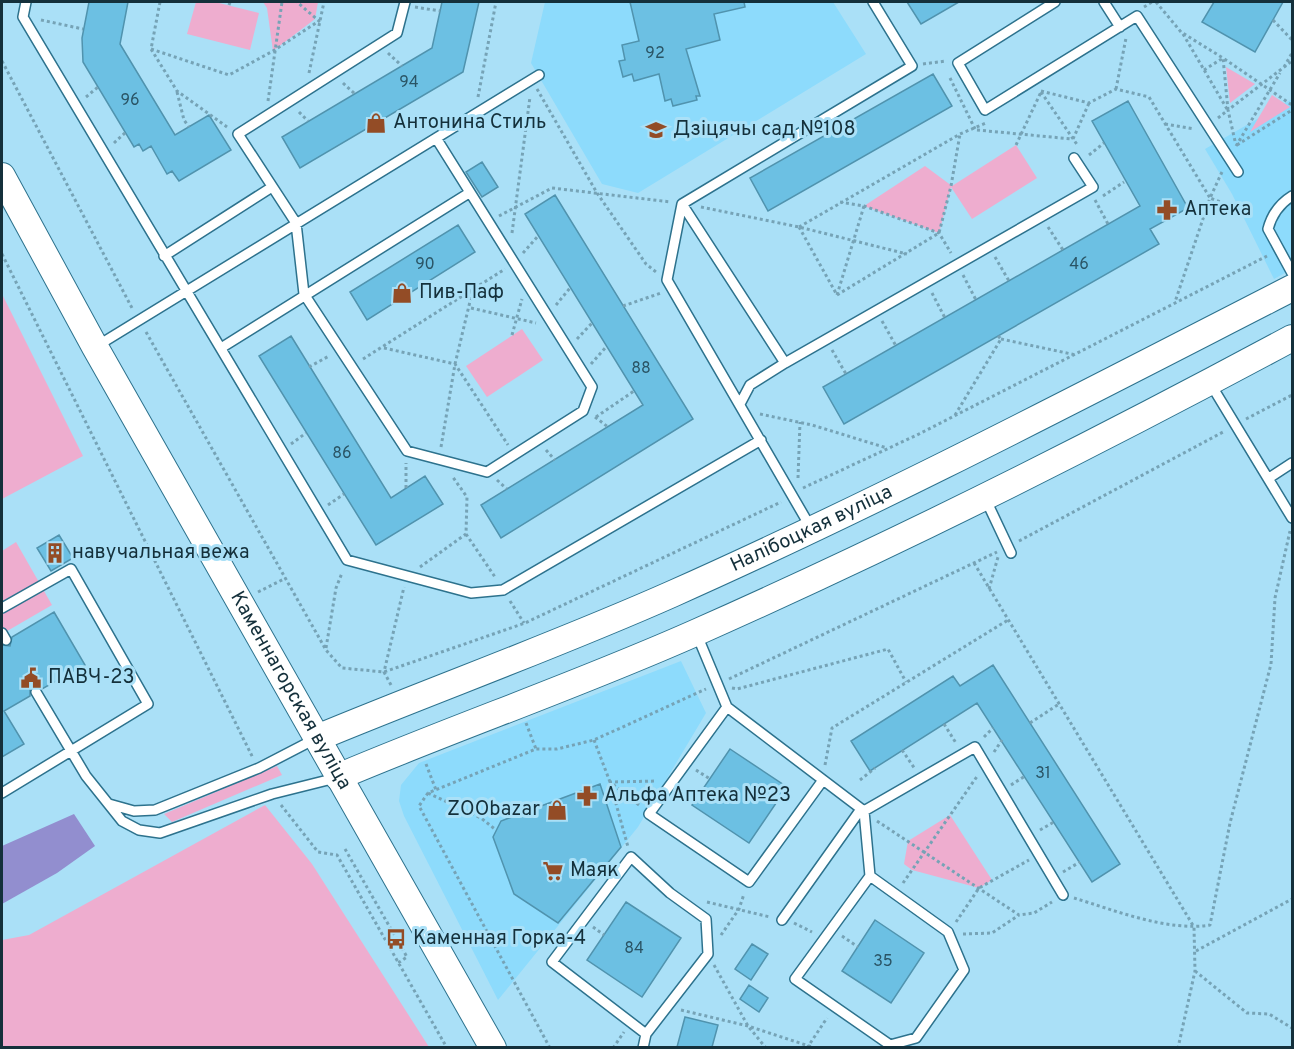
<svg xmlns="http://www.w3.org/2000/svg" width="1294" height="1049" viewBox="0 0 1294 1049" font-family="Overpass,sans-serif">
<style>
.built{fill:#8ddbfc}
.green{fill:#eeadcf}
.water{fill:#928ecf}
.building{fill:#6cc0e3;stroke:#5093ae;stroke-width:1.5}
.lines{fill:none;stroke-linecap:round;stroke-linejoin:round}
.service-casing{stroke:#2d728d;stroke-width:12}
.secondary-casing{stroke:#2d728d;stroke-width:28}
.path{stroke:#76a3b6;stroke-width:3;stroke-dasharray:3 3;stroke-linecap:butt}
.service{stroke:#fff;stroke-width:9}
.secondary{stroke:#fff;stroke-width:26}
.labels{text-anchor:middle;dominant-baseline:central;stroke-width:6;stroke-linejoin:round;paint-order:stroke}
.number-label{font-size:16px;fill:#2a5465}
.poi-label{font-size:20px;fill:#14303b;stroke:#aae0f7;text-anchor:start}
.street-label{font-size:20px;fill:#14303b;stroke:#aae0f7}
</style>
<rect width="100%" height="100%" fill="#aae0f7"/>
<!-- built -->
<path class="built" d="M545,2H833L866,54L638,193L602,184L531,63Z
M1292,99V269L1274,279L1232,194L1205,149Z
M681,661L706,713L638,827L498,1000L404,816L399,801L401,785L419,763Z"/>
<!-- green -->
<path class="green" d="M196,2H215L259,13L250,50L187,34Z
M263,2H318L315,19L273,51L267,8Z
M1226,67L1255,84L1230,103Z
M1272,95L1290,107L1250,132Z
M1016,145L1037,178L972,219L951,187L939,233L864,206L925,166L952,186Z
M2,294L83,456L2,499Z
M522,329L543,360L487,397L466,366Z
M16,542L52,605L2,634V551Z
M277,766L282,775L172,822L164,814Z
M265,805L312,864L429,1047H2V940L29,935Z
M950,815L992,880L979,888L912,870L904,864L908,841Z"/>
<!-- water -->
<path class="water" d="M74,814L95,846L57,873L2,904V846Z"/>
<!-- building -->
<path class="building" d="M89,2H128L120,44L175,135L209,115L231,150L179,181L172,171L167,174L151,146L143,151L139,144L134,147L83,62L82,38Z
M442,2H479L463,72L300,168L282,137L432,48Z
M630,2H744L745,7L714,14L720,40L686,49L700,96H696L697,100L673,106L671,99L665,101L659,74L634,81L632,74L623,77L619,61L625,60L622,45L639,41Z
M907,2H959L921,24Z
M1214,2H1283L1255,52L1202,22Z
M933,74L952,106L768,211L750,178Z
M1128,101L1188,208L1150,229L1159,244L844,424L823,387L1140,206L1092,121Z
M482,162L498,187L482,197L466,172Z
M555,195L693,419L501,538L481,505L643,405L525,214Z
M458,225L475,252L367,320L350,292Z
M291,336L391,498L425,476L443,504L376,545L259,356Z
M59,535L73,558L51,571L37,548Z
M54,612L85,665L42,689L33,686L30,689V696L4,711L24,744L2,757V645L10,646L12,637Z
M993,665L1120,864L1092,882L977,703L870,771L851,741L953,676L960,686Z
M730,749L787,787L749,843L692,805Z
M600,784L621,847L558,923L514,894L493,837L501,821Z
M626,902L681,938L642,997L587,960Z
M875,920L924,953L891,1003L842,971Z
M752,944L768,954L751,980L735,969Z
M749,985L768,998L759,1012L740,999Z
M685,1017L718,1025L712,1047H677Z"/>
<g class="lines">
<!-- service casing -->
<g class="service-casing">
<path id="service" d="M26,2L23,17L347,560L471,593L503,590L761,440
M405,2L397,33L238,134L296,223L304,294L407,451L487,472L583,411L592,387L436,138
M1055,2L958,63L985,110L1137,16L1238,172
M1104,2L1120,27
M1292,196C1279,204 1272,214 1268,229L1292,273
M682,204L785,363
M164,256L272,187
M97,346L539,75
M221,348L469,193
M1210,383L1292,518
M740,404L750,385L785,363L1093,187L1074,158
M1269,478L1292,463
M985,498L1011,553
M811,528L667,280L682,204L912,66L873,2
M2,608L71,569L148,704L2,793
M2,633L6,640
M697,635L727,707L864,811L870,876L795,979L890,1045L916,1038L964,970L948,932L870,876
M36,692L86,776L122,821L139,830L160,833L272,794L336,778
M727,707L649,814L749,882L823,780
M109,804L134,811L155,810L259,768L315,739
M864,811L975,747L1063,895
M782,920L861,809
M643,1048L646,1034L708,954L706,919L670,893L631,857L552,962L646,1034"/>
</g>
<!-- secondary casing -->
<g class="secondary-casing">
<g id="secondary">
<path id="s1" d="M2,176L95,347L493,1048"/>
<path id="s2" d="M317,738C435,689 555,646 672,594C883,500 1087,393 1292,288"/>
<path d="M338,777C456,727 578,685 695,633C898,543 1097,443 1292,338"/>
</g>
</g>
<!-- path -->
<path class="path" d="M160,2L151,49L177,91L227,127
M1156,2L1181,32L1223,58L1204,70
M229,5L230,2
M415,7L440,11
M1144,7L1152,2
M41,20L83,29
M1273,20L1292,40
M1183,34L1227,109
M151,49L229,75L273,51L319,21L297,2
M388,53L402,66
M2,61L132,308
M923,64L946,61
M1284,67L1292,53
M309,73L324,2
M950,78L975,129
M343,83L355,94
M537,89L597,193L646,264L656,272
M1116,89L1126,38
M1041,91L1089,103L1116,89L1149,97L1210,198L1175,302
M177,92L184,120L189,127
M1041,92L1078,146
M86,97L98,87
M478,97L496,2
M268,101L282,2
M1228,110L1223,58L1292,105
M299,112L308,121
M1218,118L1228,110
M1165,124L1194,129
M977,130L1072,139
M1073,139L1089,103
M1235,141L1228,110L1292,61
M114,143L126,132
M1016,145L1041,92
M1237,145L1292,110
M1236,146L1280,73
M1089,155L1104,143
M1222,172L1210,198L1247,212
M1103,196L1124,182
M1095,200L1108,224
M840,202L864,206L939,233L951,253
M701,207L799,227L907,254
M499,216L552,188L671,202
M799,227L960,134L986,123
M799,227L837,295
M1048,227L1063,250
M512,233L530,97
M523,253L539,235
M2,254L253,758
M995,257L1009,281
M963,275L976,300
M932,293L945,318
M837,295L939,233L951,186L960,134
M837,295L864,206
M556,305L570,288
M623,306L661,293
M471,308L536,323
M882,321L896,346
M146,332L326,650L342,668L384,672L525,623L781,502
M512,335L522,299
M577,339L592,323
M1001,339L1076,355
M384,348L455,364L508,445
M832,350L846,374
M363,359L505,269
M591,364L606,347
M309,367L329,356
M760,414L812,425L887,448
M955,415L1001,339L998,336
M595,417L608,427
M596,417L634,391
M1246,419L1292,395
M291,444L306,433
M441,447L455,364L473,289
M546,450L555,460
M798,478L800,422
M497,480L507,489
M406,488V463
M803,488L917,435L1267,256
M328,505L344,494
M466,534L495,577
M1019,541L1225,431
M974,563L1194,927L1195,971L1178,1048
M420,567L466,534L467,497L452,476
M989,589L998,557
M258,592L286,578
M510,601L524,623
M326,648L336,588L342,573
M729,679L997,552
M391,685L384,672L404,587
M732,688L737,689L888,649L906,682
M526,723L536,749
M1030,723L1059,704
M944,724L956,743
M984,737L993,728
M594,740L610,782L628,847
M902,750L915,769
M994,752L1002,740
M426,764L436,790
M825,765L832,728L1008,620
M696,770L710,779
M860,780L875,768
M1011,785L1025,776
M428,793L481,818L496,830
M281,805L318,852L337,855L447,1048
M639,805L610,782L657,781
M877,821L1019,915L1034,913L1052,902
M1040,830L1054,822
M345,849L407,957L398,963
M1063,872L1080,862
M903,883L978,775
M1074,898C1114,910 1168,932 1210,925L1230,823L1271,664L1275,598L1290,531
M707,902L770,917
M956,922L979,888L1029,860
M794,923L812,932
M593,927L604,935
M963,934L992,933L1019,915
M721,935L739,909L744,894
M842,936L858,947
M1196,951L1292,899
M714,965L748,1026L766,1048
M1195,971L1247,1013L1269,1014L1292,1028
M681,1010L748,1026L815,1048
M550,1048L419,806L428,793L536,749H557L594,740L706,689
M613,1048L624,1032
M807,1048L827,1018"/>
<!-- service -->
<use href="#service" class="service"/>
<!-- secondary -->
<use href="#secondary" class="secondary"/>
</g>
<!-- icons -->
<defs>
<g id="shop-bare" transform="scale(1.62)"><path d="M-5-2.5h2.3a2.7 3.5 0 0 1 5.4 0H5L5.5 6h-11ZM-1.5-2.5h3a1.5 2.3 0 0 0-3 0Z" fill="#934c26" stroke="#aae0f7" stroke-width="2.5" paint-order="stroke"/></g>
<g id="school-bare" transform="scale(1.62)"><path d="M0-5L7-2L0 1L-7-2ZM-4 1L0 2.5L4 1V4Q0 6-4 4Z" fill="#934c26" stroke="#aae0f7" stroke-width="2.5" paint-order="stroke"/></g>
<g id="pharmacy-bare" transform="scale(1.62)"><path d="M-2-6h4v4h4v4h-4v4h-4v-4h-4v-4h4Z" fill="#934c26" stroke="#aae0f7" stroke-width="2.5" paint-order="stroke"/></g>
<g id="building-bare" transform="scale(1.62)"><path d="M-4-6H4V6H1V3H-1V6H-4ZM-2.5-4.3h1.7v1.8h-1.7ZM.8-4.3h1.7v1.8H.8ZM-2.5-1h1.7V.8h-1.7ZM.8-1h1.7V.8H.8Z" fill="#934c26" stroke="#aae0f7" stroke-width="2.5" paint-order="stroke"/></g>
<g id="civic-bare" transform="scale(1.62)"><path d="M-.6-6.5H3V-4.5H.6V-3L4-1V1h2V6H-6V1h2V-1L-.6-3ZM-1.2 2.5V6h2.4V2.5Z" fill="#934c26" stroke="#aae0f7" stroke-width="2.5" paint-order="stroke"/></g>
<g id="supermarket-bare" transform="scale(1.62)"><path d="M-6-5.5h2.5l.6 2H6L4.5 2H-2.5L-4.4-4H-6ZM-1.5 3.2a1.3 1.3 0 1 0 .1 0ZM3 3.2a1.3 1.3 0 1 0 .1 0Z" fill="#934c26" stroke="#aae0f7" stroke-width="2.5" paint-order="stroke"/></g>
<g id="bus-bare" transform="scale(1.62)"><path d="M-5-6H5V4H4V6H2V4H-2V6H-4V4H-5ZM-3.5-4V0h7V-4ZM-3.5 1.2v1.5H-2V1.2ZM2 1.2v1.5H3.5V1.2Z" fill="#934c26" stroke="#aae0f7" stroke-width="2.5" paint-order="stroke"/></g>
</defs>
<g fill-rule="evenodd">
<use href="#shop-bare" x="376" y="123"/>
<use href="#school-bare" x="656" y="130"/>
<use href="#pharmacy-bare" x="1167" y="210"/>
<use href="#shop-bare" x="402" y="293"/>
<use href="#building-bare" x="55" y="553"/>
<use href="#civic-bare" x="31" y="678"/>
<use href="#pharmacy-bare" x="587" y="796"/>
<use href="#shop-bare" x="557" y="810"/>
<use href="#supermarket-bare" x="553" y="871"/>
<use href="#bus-bare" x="396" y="939"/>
</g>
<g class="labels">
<!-- number labels -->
<g class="number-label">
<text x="655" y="54">92</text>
<text x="409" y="83">94</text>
<text x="130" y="101">96</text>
<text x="425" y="265">90</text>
<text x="1079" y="265">46</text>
<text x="641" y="369">88</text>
<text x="342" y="454">86</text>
<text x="1043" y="774">31</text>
<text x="634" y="949">84</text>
<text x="883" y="962">35</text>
</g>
<!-- poi labels -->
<g class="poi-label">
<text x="393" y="123">Антонина Стиль</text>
<text x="673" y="130">Дзіцячы сад №108</text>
<text x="1184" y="210">Аптека</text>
<text x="419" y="293">Пив-Паф</text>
<text x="72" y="553">навучальная вежа</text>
<text x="48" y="678">ПАВЧ-23</text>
<text x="604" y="796">Альфа Аптека №23</text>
<text x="540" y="810" text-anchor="end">ZOObazar</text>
<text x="570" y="871">Маяк</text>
<text x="413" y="939">Каменная Горка-4</text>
</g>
<!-- street labels -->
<g class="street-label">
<text stroke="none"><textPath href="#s2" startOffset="537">Налібоцкая вуліца</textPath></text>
<text stroke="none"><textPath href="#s1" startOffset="590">Каменнагорская вуліца</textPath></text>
</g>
</g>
<!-- border -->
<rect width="1294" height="1049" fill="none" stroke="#14303b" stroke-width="6"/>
</svg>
